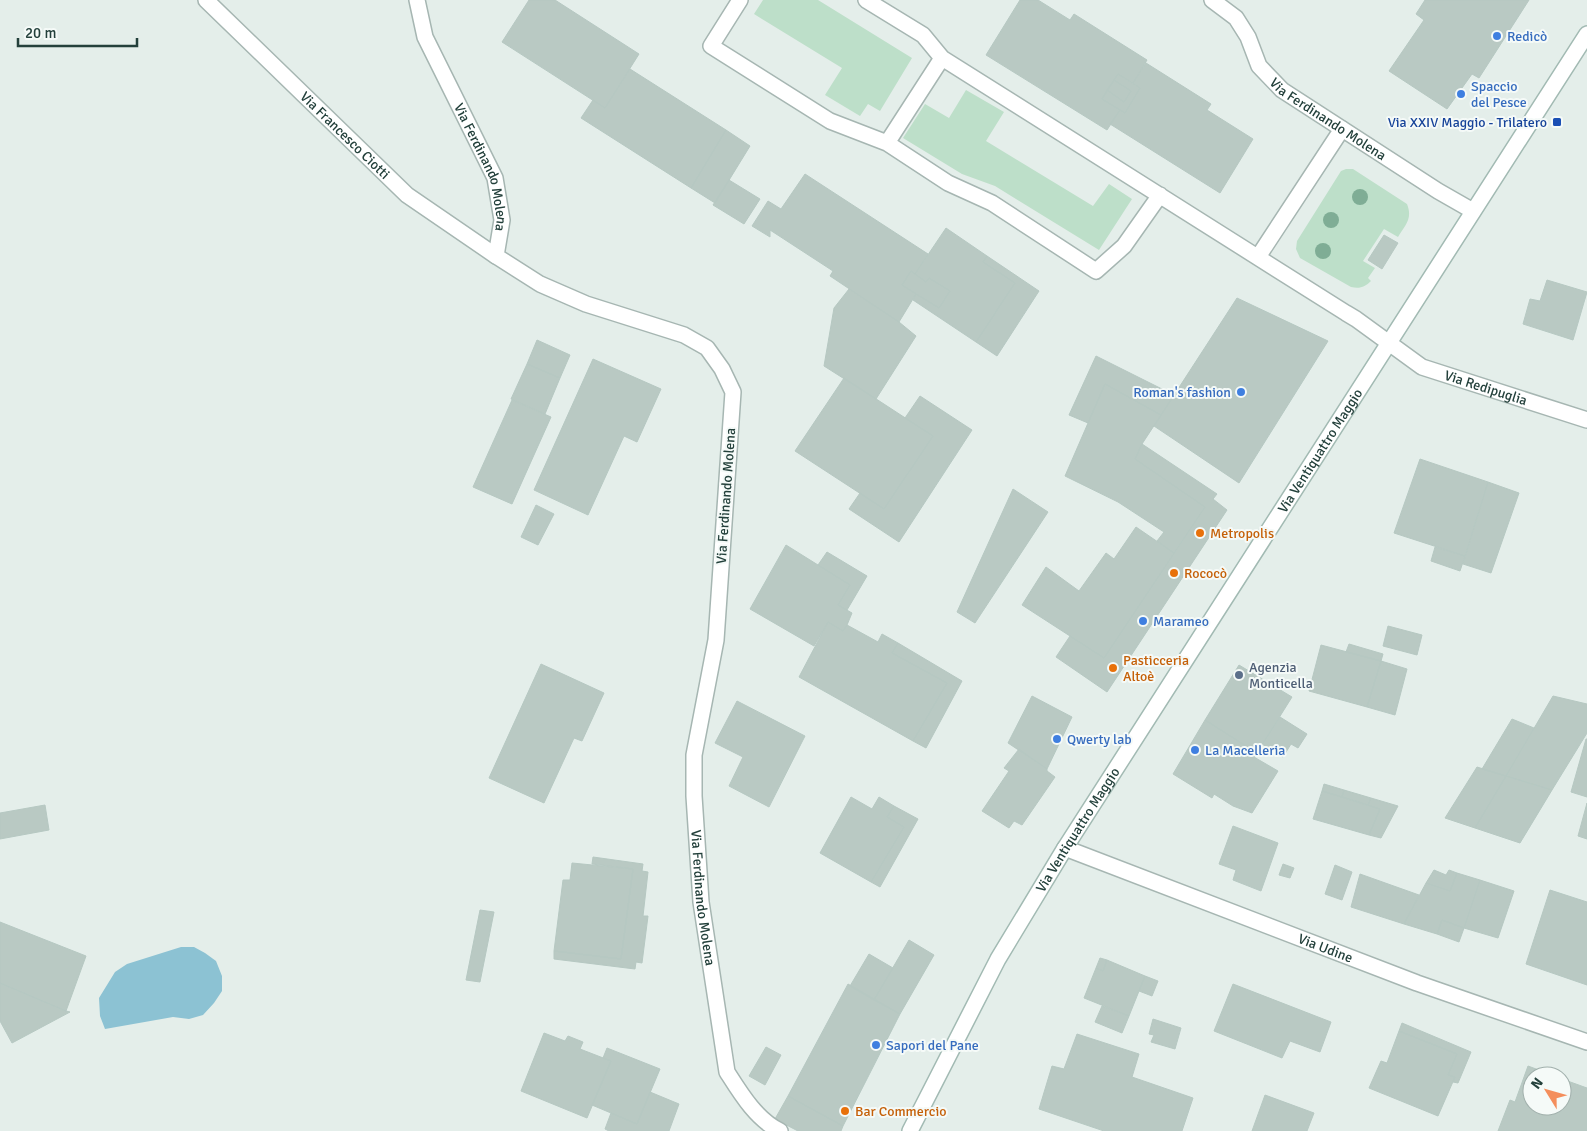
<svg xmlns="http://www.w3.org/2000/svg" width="1587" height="1131" viewBox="0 0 1587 1131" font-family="Signika,sans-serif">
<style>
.green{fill:#bddfc9}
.water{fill:#8cc2d3}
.building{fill:#b9c9c3;stroke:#b6c8c2}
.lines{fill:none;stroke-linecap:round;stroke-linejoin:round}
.lane-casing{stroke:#a6b6b2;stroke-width:18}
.street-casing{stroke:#a6b6b2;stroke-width:18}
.secondary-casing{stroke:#a2bab3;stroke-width:18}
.lane{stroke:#fff;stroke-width:15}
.street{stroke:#fff;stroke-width:15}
.secondary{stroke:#fff;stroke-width:15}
.tree{fill:#7fad95}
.shop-dot{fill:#3f7fe0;stroke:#f5faf8;stroke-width:2}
.transit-dot{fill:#1a4fb4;stroke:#f5faf8;stroke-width:2}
.food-dot{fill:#e8710a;stroke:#f5faf8;stroke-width:2}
.service-dot{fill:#5c6f8a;stroke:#f5faf8;stroke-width:2}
.labels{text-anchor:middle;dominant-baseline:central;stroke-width:4;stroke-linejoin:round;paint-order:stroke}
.shop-label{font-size:14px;fill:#366cbe;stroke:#f5faf8;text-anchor:start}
.street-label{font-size:14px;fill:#23403b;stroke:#f5faf8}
.transit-label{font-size:14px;fill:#164399;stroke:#f5faf8;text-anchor:end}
.food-label{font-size:14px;fill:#c56008;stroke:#f5faf8;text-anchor:start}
.service-label{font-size:14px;fill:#4e5e75;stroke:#f5faf8;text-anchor:start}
</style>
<rect width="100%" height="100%" fill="#e4eeea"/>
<!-- green -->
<path class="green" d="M763,0H818L912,58L880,111L868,104L860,116L825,95L842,68L754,14Z
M966,90L1004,112L986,141L1093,206L1109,184L1132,199L1099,250L995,186L962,174L903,138L925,104L949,118Z
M1346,169H1353L1407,204C1413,219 1405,225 1398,237L1384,229L1363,261L1375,268L1368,278L1371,281C1365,287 1360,289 1351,287L1300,258L1296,249L1297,241L1341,171Z"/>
<!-- water -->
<path class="water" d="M181,947H194L205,953L216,961L222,976V991L214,1003L203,1015L189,1019L173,1017L105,1029L100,1016L99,998L115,972L127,964Z"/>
<!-- building -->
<path class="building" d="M529,0H555L639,54L605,108L502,42Z
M1020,0H1038L1070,20L1074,14L1147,60L1133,83L1118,74L1102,99L1120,110L1107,130L986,55Z
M1425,0H1529L1479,78L1472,74L1447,109L1389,71L1424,20L1416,14Z
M1146,63L1211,104L1207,110L1253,139L1220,193L1110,124L1120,110L1125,113L1140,88L1133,83Z
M630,69L726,130L691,188L581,118L593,100L605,108Z
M1118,74L1140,88L1125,113L1102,99L1107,90L1124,102L1131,91L1114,80Z
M1114,80L1131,91L1124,102L1107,90Z
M726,130L750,146L715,203L691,188Z
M805,174L928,254L915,274L911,271L902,285L916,294L899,322L830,276L833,271L770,230V237L752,226L768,201L781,209Z
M729,180L760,199L744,224L713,205Z
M946,228L987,256L983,262L1015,283L976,342L913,300L916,294L939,308L950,291L929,278L926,282L915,274Z
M1384,235L1398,243L1382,269L1368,260Z
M987,256L1039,291L997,356L976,342L1015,283L983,262Z
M911,271L926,282L929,278L950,291L939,308L902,285Z
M1547,280L1587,292L1573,340L1523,324L1530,299L1540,301Z
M849,289L899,322L916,336L876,399L824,366L834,308Z
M1237,298L1328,341L1239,483L1154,426Z
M537,340L570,355L560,378L527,364Z
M1096,356L1174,395L1161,415L1105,384L1088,423L1069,415Z
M593,359L661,389L637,442L624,436L588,515L534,490Z
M527,364L560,378L545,414L511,399Z
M844,378L933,436L884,509L795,451Z
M1105,384L1161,415L1142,444L1135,459L1205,507L1174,553L1157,541L1164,532L1118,502L1065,476Z
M920,396L972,430L899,542L849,509L860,493L884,509L933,436L905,418Z
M512,400L551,417L512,504L473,487Z
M1142,444L1217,494L1213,499L1227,510L1107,692L1056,657L1070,636L1104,658L1205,507L1135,459Z
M1420,459L1488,482L1465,556L1394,533Z
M1488,482L1519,493L1491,573L1463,564Z
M1013,489L1048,512L975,623L957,612Z
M536,505L554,514L538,545L521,537Z
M1136,527L1174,553L1104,658L1022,605L1046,567L1079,591L1106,553L1114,559Z
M786,545L850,585L838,605L852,613L847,625L843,631L828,622L814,646L750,609Z
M1435,547L1465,556L1460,571L1431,561Z
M827,552L867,576L847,610L838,605L850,585L818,565Z
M828,622L843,631L847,625L878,642L882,634L898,643L892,653L947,683L913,741L799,677Z
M1388,626L1422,635L1417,655L1383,646Z
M898,643L962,681L926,748L913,741L947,683L892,653Z
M1349,644L1383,654L1381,661L1346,652Z
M1321,645L1381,661L1367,707L1309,691Z
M1381,661L1407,669L1395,715L1367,707Z
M541,664L604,693L582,741L574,738L544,803L489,778Z
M1239,665L1292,697L1257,753L1205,720Z
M1032,696L1072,717L1047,769L1008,743Z
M1553,696L1587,704V733L1552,790L1506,776Z
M737,701L805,736L769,807L729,786L743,757L715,743Z
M1280,717L1307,734L1298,748L1291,744L1283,757L1262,744Z
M1512,719L1534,728L1506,776L1482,769Z
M1205,720L1257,753L1254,757L1278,771L1252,813L1233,806L1214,794L1212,798L1173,774Z
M1586,739H1587V797L1571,792Z
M1019,749L1047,769V771L1055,777L1022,825L1014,821L1009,828L982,811L1009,771L1004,768Z
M1477,767L1506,776L1475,828L1445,818Z
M1506,776L1552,790L1520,843L1475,828Z
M1324,784L1344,790L1342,797L1322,791Z
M1344,790L1371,798L1368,805L1342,797Z
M1322,791L1380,809L1369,835L1313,819Z
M851,797L872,809L879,797L894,806L887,817L904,827L871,882L820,853Z
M1371,798L1398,806L1381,838L1369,835L1380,809L1368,805Z
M1587,803V839L1578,836Z
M45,805L49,830L0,839V813Z
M894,806L918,819L880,887L871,882L904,827L887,817Z
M1233,826L1278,843L1261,891L1233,880L1236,870L1219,864Z
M593,857L643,864L642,871L648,872L643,916H648L642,963L636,962L635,969L554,959V951L621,959L633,869L592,864Z
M572,863L633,869L621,959L554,951L563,880H570Z
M1283,864L1294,868L1290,878L1279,875Z
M1335,865L1352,872L1342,900L1325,894Z
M1434,870L1446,875L1449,870L1457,873L1450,891L1426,883Z
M1457,873L1480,880L1464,928L1442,920L1437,934L1404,924L1426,883L1450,891Z
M1360,874L1419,895L1404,924L1351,907Z
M1480,880L1514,891L1498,938L1464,928Z
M1550,890L1587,902V985L1526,964Z
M480,910L494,912L480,982L466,980Z
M1442,920L1464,928L1459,942L1437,934Z
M0,922L86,956L66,1011L0,983Z
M909,940L934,955L900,1014L874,1000Z
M869,954L893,968L874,1000L850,986Z
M1100,958L1107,960L1103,971L1096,968Z
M1107,960L1145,976L1129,1016L1084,998L1096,968L1103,971Z
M1145,976L1158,981L1152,996L1139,991Z
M0,983L66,1011L70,1012L12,1043L0,1021Z
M848,984L900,1014L843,1126L788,1096Z
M1233,984L1331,1022L1320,1052L1290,1041L1282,1058L1214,1031Z
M1102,1006L1129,1016L1122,1033L1095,1022Z
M1153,1019L1181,1028L1175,1049L1151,1042L1154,1035L1149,1034Z
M1402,1023L1471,1052L1458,1083L1453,1082L1455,1077L1448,1075L1457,1054L1399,1031Z
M1399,1031L1457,1054L1448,1075L1455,1077L1438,1116L1369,1088L1381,1061L1387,1063Z
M544,1033L565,1041L568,1036L583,1042L580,1049L611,1061L587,1118L521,1091Z
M1077,1034L1139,1054L1132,1077L1193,1098L1182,1131H1104L1039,1109L1052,1066L1064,1069Z
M766,1047L781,1055L765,1085L749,1076Z
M607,1048L660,1069L637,1124L592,1105L611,1061L603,1058Z
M1528,1066L1555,1076H1532V1106H1562V1079L1587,1088V1131H1498L1510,1100L1515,1102Z
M650,1092L679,1104L669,1131H609L605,1129L611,1113L637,1124Z
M1265,1095L1314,1113L1307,1131H1252Z
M788,1096L843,1126L841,1131H798L775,1119Z"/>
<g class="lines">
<!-- lane casing -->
<g class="lane-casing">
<path id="lane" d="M740,0L711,46L830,121L887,143
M866,0L923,35L942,58
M1160,195L1124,246L1096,271L992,203L948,183L887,143L942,58L1346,313L1356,319L1389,343
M1258,257L1342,129"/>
</g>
<!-- street casing -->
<g class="street-casing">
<g id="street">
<path id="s1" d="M206,0L407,195L496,256"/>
<path id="s2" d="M417,0L425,37L495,178L502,220L496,256L540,284L586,304L684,335L707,348L722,369L733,392L716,640L694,755V796L701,902L727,1072C741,1094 756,1119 780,1131"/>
<path id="s3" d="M1212,0L1236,18L1248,37L1259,66L1282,90L1438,191L1473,211"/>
<path id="s4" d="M1389,343L1422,367L1587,420"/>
<path id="s5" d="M1065,848L1417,983L1587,1042"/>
</g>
</g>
<!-- secondary casing -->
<g class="secondary-casing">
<g id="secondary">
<path id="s6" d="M910,1131L998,959L1065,848L1587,34"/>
</g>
</g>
<!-- lane -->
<use href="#lane" class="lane"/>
<!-- street -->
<use href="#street" class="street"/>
<!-- secondary -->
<use href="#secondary" class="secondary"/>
</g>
<!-- trees -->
<g class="tree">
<circle cx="1360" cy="197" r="8"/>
<circle cx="1331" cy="220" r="8"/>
<circle cx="1323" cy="251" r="8"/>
</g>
<!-- markers -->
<g class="shop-dot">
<circle cx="1497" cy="36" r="5"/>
<circle cx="1461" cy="94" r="5"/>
<circle cx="1241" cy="392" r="5"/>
<circle cx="1143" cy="621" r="5"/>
<circle cx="1057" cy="739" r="5"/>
<circle cx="1195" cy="750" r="5"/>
<circle cx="876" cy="1045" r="5"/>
</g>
<rect class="transit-dot" x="1552" y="117" width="10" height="10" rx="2.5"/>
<g class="food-dot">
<circle cx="1200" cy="533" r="5"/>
<circle cx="1174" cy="573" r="5"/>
<circle cx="1113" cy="668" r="5"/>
<circle cx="845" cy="1111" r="5"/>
</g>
<circle class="service-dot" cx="1239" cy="675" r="5"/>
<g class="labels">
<!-- shop labels -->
<g class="shop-label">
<text x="1507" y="36">Redicò</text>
<text x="1471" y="86">Spaccio<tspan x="1471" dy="16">del Pesce</tspan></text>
<text x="1231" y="392" text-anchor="end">Roman's fashion</text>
<text x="1153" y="621">Marameo</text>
<text x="1067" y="739">Qwerty lab</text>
<text x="1205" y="750">La Macelleria</text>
<text x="886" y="1045">Sapori del Pane</text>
</g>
<!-- street labels -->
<g class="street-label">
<text stroke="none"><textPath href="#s3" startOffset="171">Via Ferdinando Molena</textPath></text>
<text stroke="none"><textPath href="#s1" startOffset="194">Via Francesco Ciotti</textPath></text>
<text stroke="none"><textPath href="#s2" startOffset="181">Via Ferdinando Molena</textPath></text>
<text stroke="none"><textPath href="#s4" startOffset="108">Via Redipuglia</textPath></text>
<text stroke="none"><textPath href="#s6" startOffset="795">Via Ventiquattro Maggio</textPath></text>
<text transform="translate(726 496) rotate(-86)">Via Ferdinando Molena</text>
<text stroke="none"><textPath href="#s6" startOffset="345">Via Ventiquattro Maggio</textPath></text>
<text stroke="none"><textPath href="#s2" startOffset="1066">Via Ferdinando Molena</textPath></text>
<text stroke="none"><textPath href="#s5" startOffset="279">Via Udine</textPath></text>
</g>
<!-- transit labels -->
<g class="transit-label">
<text x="1547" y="122">Via XXIV Maggio - Trilatero</text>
</g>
<!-- food labels -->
<g class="food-label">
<text x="1210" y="533">Metropolis</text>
<text x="1184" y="573">Rococò</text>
<text x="1123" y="660">Pasticceria<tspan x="1123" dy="16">Altoè</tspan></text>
<text x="855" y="1111">Bar Commercio</text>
</g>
<!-- service labels -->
<g class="service-label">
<text x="1249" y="667">Agenzia<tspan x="1249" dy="16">Monticella</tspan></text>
</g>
</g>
<!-- north arrow -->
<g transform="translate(1547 1091) rotate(307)"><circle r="24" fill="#f5faf8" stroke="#a1b0ac"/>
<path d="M0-4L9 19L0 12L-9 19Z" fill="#f48e5c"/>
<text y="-8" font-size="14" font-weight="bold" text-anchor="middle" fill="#23403b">N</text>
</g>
<!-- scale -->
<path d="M18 38v8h119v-8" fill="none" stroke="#23403b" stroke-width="2.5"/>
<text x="25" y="38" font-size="15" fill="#23403b" stroke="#f5faf8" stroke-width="4" paint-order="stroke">20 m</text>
</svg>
